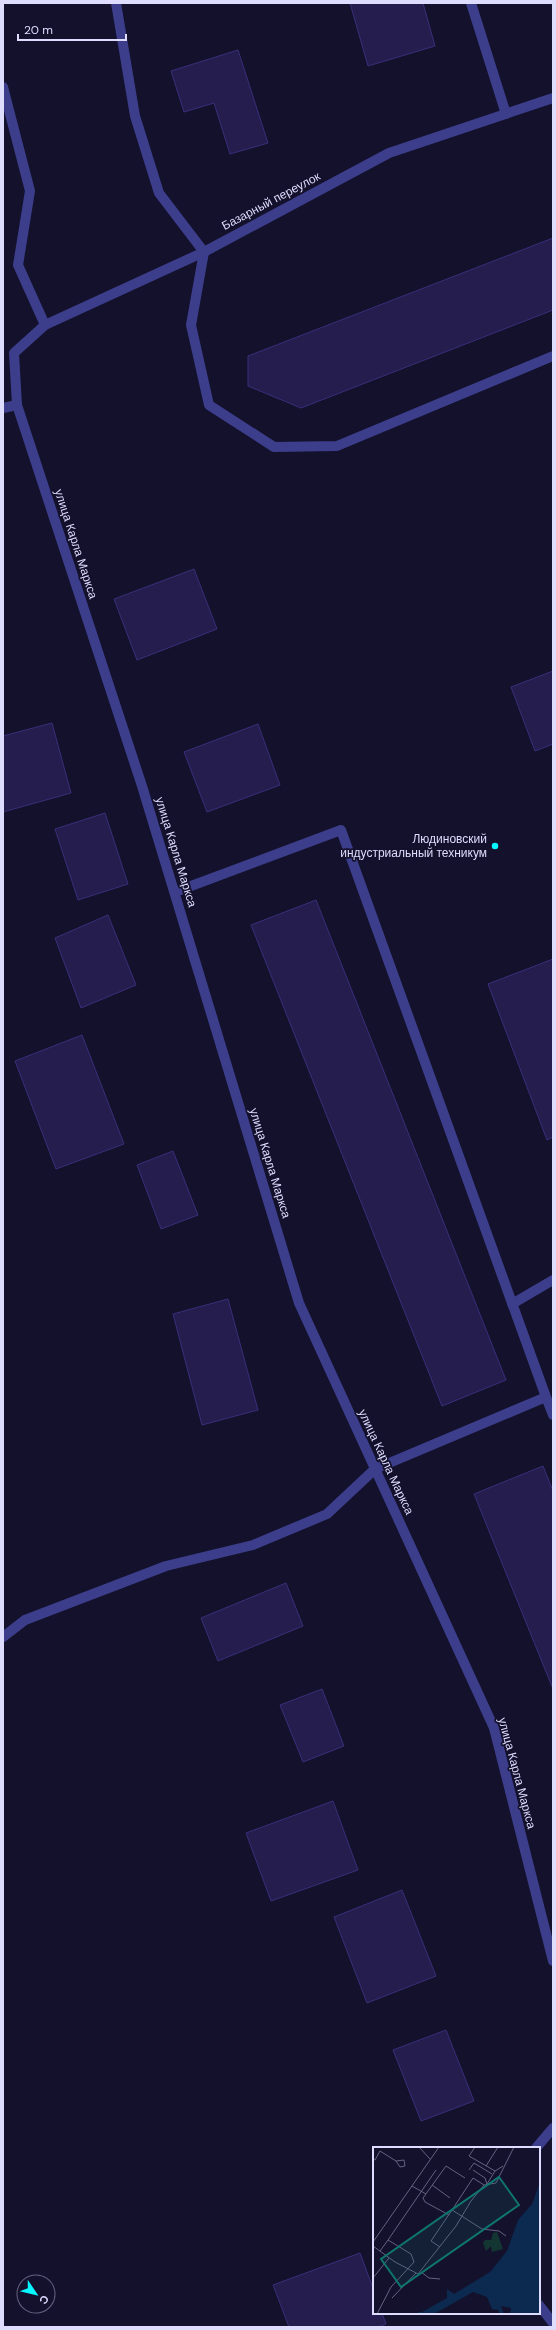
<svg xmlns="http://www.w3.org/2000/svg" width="556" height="2330" viewBox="0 0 556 2330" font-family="'DM Sans',sans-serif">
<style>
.building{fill:#241d4d;stroke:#392f7a}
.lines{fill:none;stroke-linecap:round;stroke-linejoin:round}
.lane{stroke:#3c3e8c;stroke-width:10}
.street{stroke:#3c3e8c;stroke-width:10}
.poi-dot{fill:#08f6ff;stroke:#14112c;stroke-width:1.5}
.labels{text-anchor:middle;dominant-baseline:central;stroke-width:3.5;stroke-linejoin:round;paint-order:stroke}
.street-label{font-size:12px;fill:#dedcff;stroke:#14112c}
.poi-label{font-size:12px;fill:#dedcff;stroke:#14112c;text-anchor:end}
.inset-road{fill:none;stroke:#656280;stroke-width:1}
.view{fill:#0f766e;fill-opacity:0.15;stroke:#0f766e;stroke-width:2}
.inset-edge{fill:none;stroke:#dedcff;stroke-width:2}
</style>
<rect width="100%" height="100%" fill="#14112c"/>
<!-- building -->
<path class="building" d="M350,3H423L435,46L368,66Z
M238,50L268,143L230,154L214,103L184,112L171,71Z
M553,238V310L301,408L248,386V356Z
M194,569L217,629L137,660L114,599Z
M553,671V744L535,751L511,687Z
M52,723L71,793L3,812V736Z
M258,724L280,785L207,812L184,752Z
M105,813L128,884L78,900L55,829Z
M316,900L506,1380L442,1406L251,925Z
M108,915L136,985L81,1008L55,938Z
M553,959V1137L547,1140L488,984Z
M82,1035L124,1144L56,1169L15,1061Z
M173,1151L198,1215L161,1229L137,1165Z
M228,1299L258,1410L202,1425L173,1314Z
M543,1466L553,1491V1689L474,1494Z
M286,1583L303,1626L218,1661L201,1618Z
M322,1689L344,1746L303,1762L280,1705Z
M333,1801L358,1870L271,1901L246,1833Z
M402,1890L436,1976L367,2003L334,1917Z
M446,2030L474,2101L421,2121L393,2050Z
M360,2253L374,2291V2313H382L386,2324L378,2327H289L273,2285Z"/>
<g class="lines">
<!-- lane -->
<path class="lane" d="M471,3L506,114
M3,87L30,191L18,265L45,325
M204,252L191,325L209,405L274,447L337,446L553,356
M3,408L17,405
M512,1304L553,1280
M546,1397L553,1415
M3,1637L25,1620L166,1566L253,1545L327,1514L375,1469L546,1397L341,830L175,892"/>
<!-- street -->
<path class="street" d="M116,3L135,116L159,193L204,252
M553,98L389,153L204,252L45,325L14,353L17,405L142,786L299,1303L494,1728L553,1961
M536,2148L553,2128
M539,2305L553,2323"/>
</g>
<!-- markers -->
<circle class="poi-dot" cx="495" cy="846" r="4"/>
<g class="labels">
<!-- street labels -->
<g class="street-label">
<text transform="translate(271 201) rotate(-28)">Базарный переулок</text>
<text transform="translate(76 544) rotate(72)">улица Карла Маркса</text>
<text transform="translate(176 852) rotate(73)">улица Карла Маркса</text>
<text transform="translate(270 1163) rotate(73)">улица Карла Маркса</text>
<text transform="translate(386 1462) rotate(65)">улица Карла Маркса</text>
<text transform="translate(517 1773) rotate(75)">улица Карла Маркса</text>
</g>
<!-- poi labels -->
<g class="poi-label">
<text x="487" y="839">Людиновский<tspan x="487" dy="14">индустриальный техникум</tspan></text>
</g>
</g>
<!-- overview -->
<g transform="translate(373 2147)">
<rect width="167" height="167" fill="#14112c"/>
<path d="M124,85L130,102L119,105L118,99L113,104L110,96L112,93H118L120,86Z" fill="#143633"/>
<path d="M167,35V167H137L138,161L128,159L131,167H127L125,163L119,162L114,150L100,145L61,167H44L45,165H49L74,151V142L81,147L117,125L134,104L145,73L159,57Z" fill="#0c2950"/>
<path class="inset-road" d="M46,0L57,12M102,0L96,9L122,24M0,12L2,13L7,4L23,14L27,20L32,19L31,13L23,14M113,19L125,0M96,23L101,16L119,27M100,23L112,31L114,37M114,37L122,24L130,19M59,38L77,51M39,39L53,47M79,63L100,31L111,38M76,68L52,55L50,51L73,19L92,31M15,93L63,23M0,95L66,0M0,99L22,115L45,127L83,79L98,54L111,38L123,36L141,0M67,100L58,94L79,63L109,82L126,84L133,89M48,125L56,131L67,132M0,131L16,111M19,151L43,126M4,167L18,140L41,115L38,107L15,93L7,104"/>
<path class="view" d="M126,30L146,58L28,140L8,112Z"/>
<rect width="167" height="167" class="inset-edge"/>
</g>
<!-- border -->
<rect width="556" height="2330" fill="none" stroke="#dedcff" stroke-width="8"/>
<!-- north arrow -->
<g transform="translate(36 2294) rotate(125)"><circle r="19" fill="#14112c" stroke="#656280"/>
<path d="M0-3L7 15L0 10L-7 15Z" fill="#08f6ff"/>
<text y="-6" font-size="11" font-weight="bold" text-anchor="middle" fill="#dedcff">С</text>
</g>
<!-- scale -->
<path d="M18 34v6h108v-6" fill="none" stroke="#dedcff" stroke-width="2"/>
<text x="24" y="34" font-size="12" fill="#dedcff" stroke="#14112c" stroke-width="3" paint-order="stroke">20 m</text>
</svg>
